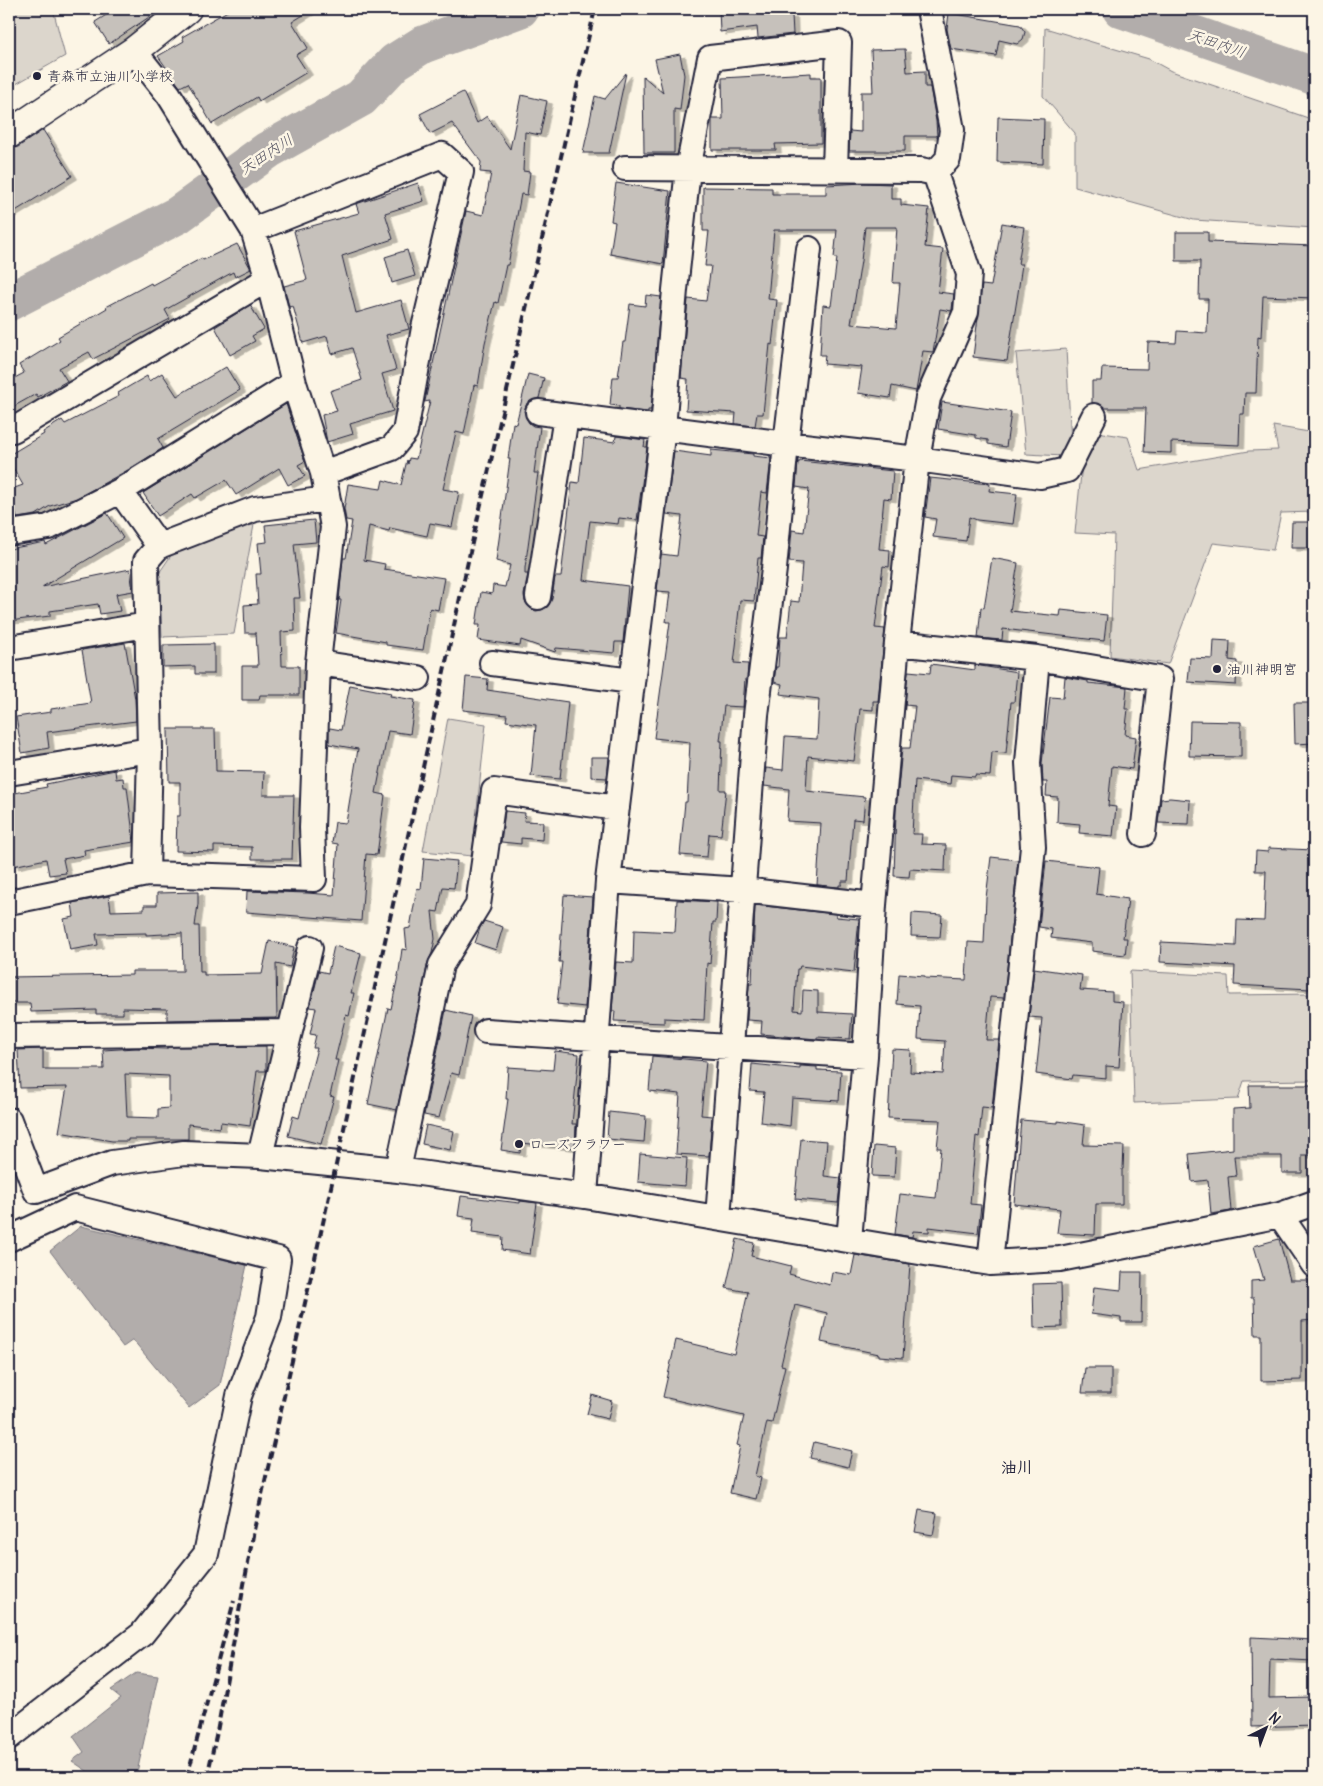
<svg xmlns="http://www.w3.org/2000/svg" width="1323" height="1786" viewBox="0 0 1323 1786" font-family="Delius,'Klee One',sans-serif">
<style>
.green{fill:#dcd6cc;stroke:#7f7c84}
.water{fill:#b2adab;stroke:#78757e}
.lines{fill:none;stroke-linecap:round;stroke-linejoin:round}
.river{stroke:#b2adab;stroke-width:38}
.building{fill:#c6c1bb;stroke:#22223b;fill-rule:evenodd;filter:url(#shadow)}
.minor-casing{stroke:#22223b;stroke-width:28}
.major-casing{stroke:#22223b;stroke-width:31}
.minor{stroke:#fcf5e5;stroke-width:24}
.major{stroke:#fcf5e5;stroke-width:28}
.rail{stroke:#22223b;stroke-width:4;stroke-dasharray:8 4;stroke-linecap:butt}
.poi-dot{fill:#22223b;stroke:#fcf5e5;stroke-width:2}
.labels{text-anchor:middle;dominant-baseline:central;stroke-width:5;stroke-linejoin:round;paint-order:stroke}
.poi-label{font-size:14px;fill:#22223b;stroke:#fcf5e5;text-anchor:start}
.water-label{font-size:15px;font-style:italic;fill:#545362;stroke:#fcf5e5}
.quarter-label{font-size:16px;font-weight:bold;fill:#22223b;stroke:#fcf5e5}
</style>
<defs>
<filter id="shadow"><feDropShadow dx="5.5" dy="3" stdDeviation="0" flood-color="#0004"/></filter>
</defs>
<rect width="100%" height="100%" fill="#fcf5e5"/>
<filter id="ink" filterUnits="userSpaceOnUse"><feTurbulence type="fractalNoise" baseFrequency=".02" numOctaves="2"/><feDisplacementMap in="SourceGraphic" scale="10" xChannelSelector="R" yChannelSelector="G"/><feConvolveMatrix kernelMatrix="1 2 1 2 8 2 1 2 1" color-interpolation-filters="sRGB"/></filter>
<g filter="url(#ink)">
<!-- green -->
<path class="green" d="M9,9H53L65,56L9,88Z
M1045,28L1149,59L1171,71L1314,120V228L1194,220L1075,187V133L1043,96Z
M1066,349L1071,443L1063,456L1026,454L1016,353Z
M1314,419V512L1281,513L1273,550L1213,543L1168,664L1110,656L1114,535L1075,533L1083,454L1097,432L1128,437L1139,470L1249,451L1278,450L1273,426L1309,432Z
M254,525L234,634L162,637L159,573L172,554L234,528Z
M448,718L486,724L472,856L423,851Z
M1130,971L1228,976L1229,995L1314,994V1080L1244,1081L1238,1099L1134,1103Z"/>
<!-- water -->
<path class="water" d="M81,1226L247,1265L220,1385L189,1408L133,1340L123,1347L50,1251Z
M136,1673L158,1676L136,1777H96L72,1761L84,1752L73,1736L121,1698L111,1690Z"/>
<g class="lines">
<!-- river -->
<path class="river" d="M1121,9L1314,76
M9,302L178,215L268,150L361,98L395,62L422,45L520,9"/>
</g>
<!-- building -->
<path class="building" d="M116,9H161L109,44L95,22Z
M231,9H313L292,22L308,48L296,55L307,72L259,101L257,97L212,124L188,83L180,87L158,56L184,41L182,37Z
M719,9H739V13L781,10L782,16L792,15L793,34L758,38L757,27L720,32Z
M949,13L1020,25L1025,32L1023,39L1017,44L999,40L996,56L951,49L947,29Z
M905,49L907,72L925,71V87H930L936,121L937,136H905V151H849L850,131L861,132V92H873L871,50Z
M680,54L684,75L680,110L674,109V153H644L643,76L663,93L655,59Z
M626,73L609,153H583L595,96L605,99Z
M811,73V77H821V143L775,144L776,150H712V119H723L722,78Z
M463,92L477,123L487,116L510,149L521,95L547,101L540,135L525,132L523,171L530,172L527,195L521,194L508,265H506L498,303L495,302L485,343L478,386L474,385L464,434L456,432L443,489L459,492L452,527L430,523L427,536L390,528L389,531L369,526L364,560L385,564L384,569L444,578L438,610L430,608L423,650L386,645V642L336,633L341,600H339L343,558H346L352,521L346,520L344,509L348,484L381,489L383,480L401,485L407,460L408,464L409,458L416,459L430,401L424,402L425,401L466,211L483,215L491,173L480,172L481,162L452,123L430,134L420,114Z
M998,117L1044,119L1043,164L997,162Z
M43,130L72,176L9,215V149L18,147Z
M418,183L424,201L385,213L393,239L342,256L356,313L401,300L409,329L386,335L396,370L382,374L393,411L350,424L353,434L327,442L322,415L337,411L330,391L362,380L352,348L332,354L327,336L303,343L293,306L289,307L284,286L307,280L294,231L359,213L356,204Z
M616,183L670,191L663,264L610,254L615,222L611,221Z
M864,183L891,184V199H901V205L929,208L925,247L943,249L938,292L954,294L952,309V311L940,309L933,352L923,351L916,391L892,386L890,398L858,393L862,367L824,364L825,355H820L823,305L831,306L837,258H834L837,230H774L768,299L777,300L772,345L770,344L763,414H757L755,426L735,424L736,413L686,410L688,379L681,378L688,299L706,301L711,266H705L709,231H703V187L772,188V194H826V185ZM865,227H897L893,283H900L896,328L851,324L861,261Z
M1002,223L1024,227L1018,264H1022L1018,293L1007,361L973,357L982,285L991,286Z
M1176,232H1208V242L1314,246V298L1263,296L1261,337L1258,336L1256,393H1245L1244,414H1240L1239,445L1171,442V453L1144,452L1146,408H1105L1100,404L1092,403V381H1101L1102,368L1147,369L1148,342L1176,343L1177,331L1207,333L1208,299H1199L1200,261H1176Z
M237,244L251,269L235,277L233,272L165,310L170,319L93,359L89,352L59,368L67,381L38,397L36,394L9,409V381L24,373L19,365L60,340L58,337L107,308L106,307L151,283L152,285L202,258L203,260Z
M407,250L415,276L392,283L385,257Z
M646,295L661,297L651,410H648V412L619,409V406L610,405L613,377H618L623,342H625L630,304L645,306Z
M250,305L264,329L252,336L255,341L230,355L215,327Z
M226,367L240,390L158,439L163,448L128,470L77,498L50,506L36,515L17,518L9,490L23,485L9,461V455L44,434L43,432L62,420L65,424L119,396L118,393L147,376L149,381L162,373L177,396Z
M528,374L544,378L539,398L532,400L527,403L524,411L526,418L529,423L533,426L540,427L534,473H538L525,568V574H528L524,595L525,602L530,608L536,611L542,610L548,606L552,599L555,577H561L572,482L579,483L584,438L615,442L616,436L645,440L644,447H647L637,520L619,518L618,524L590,521L589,528L583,580L628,586L623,642H615L614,653L556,648L555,652L521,640L520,646L478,640L480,625H476L481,592L492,594L493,585L505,587L510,565L496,561L510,459H508L513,423L516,424Z
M942,402L1011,412L1006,447L988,444V440L976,438V435L938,429Z
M286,404L305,461L298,465L305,476L288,485L279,468L236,495L226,480L195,498L192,494L158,516L143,493Z
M711,450L753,454V456L771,458L767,493L761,492L756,536L763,537L761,558H758L754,601L740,600L736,637L737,638L734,663L748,664L747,679H745L743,707L724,706L720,741H722L720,790H726L721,835L709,834L707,857L680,855L685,802H687L690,742L654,738L670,622H666L670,592L657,591L661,554L677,556L682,516L666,514L674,451L711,456Z
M800,461L893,471L891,499L884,498L879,549L890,550L889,567L883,566L875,628L885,629L878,701H873V710L860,709L854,761L808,756L806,791L865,797L863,820L853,819L848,881H842V885H839V887L817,885L821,823L787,821L789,789L764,786L766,768L783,770L785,737L817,739L819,699L780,694L782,684L774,682L776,667H778L780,637H787L791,601L799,602L802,563L789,562L792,530L804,532L809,489L796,487L798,462H800Z
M930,478L990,484L989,491L1017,494L1013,524L977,520L969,517L966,541L933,537L936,519L925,517Z
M107,513L123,538L42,587L130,569L133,591L116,594L120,611L100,614L98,604L50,611V616L9,621V549L45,542L46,545Z
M314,520L316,542L294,544L300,598H294L295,631L281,632L282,666H299V695H260L259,700H242V666H258L256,633H245L244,605L258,604L256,574H261L258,543L267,542L265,525Z
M1292,522H1314V548H1291Z
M992,558L1018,563L1010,611L1060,616L1061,610L1107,615L1104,641L1003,629L1002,640L978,638L981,607L984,608Z
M1214,640L1230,641L1229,660L1237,661L1236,685L1188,682L1190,658L1213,659Z
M125,643L135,699L136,721L47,732L49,748L22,753L16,717L51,712V709L91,703L82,650Z
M214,644V674H195V666L163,667V645Z
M931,664L975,670V665L1017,672L1014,702H1011L1006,753L992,752L990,776L975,775V777L951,775L950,784L915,780L912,834H922L921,844L946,845L945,871L910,869L909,877L894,876L896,811L902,748H910L915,706L905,705L908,671L930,673Z
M466,677L488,679L487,690L568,702L560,779L531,776L536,725L506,721L507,715L463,710Z
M1065,677L1088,681V683L1127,687L1125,709H1128L1125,735L1136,737L1132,769L1112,766L1108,806L1116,807L1113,836L1079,833L1080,824L1057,822L1058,797L1046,796L1047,782H1043L1042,763L1050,697L1063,698Z
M350,685L391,693L390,696L415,700L410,734L388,731L376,793L385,795L377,855L366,854L361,921L246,912L247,891L307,893L334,895L338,844L332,843L335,822L346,823L358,749L329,744V730L330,728L341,730Z
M1294,703H1314V743L1295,744Z
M1190,721L1241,722V757L1189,756Z
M168,729H215L216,771L264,772L263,795H294L292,859H252V847L214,846V852L176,851L177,816H180V782H169Z
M591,757H609L607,778L591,777Z
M115,770L116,779L123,778L124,787H127L134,842L84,850L85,855L63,859L66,873L49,875L46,859L13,866L9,845V840H12L9,818V794L47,787L46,784Z
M1170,798L1190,800L1189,824L1158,823L1161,799Z
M505,811L525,813L524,821L543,822L542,840L521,838V844L501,842Z
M1268,848L1314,850V968H1311L1310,989L1234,985L1235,966L1160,962L1161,942L1236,946L1237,920L1264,921L1266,871H1255L1256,851L1268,852Z
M991,857L1018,860L1004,998L990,997L986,1040H999L992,1108L982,1107L979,1137L976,1136L970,1204L981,1205L978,1233L929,1227V1232L913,1231L912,1237L895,1234L900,1194L936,1198L941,1148H937L940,1120L888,1118L892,1049L911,1050L910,1072L943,1074L945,1041L918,1039L920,1006L897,1004L899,974L925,976V978L966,980L968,942L984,943L986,898Z
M424,858L457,861L454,888L443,887L438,912L432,911L435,939L432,953L428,962L397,1110L368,1104L388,1008L391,1009L399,971L402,949L407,950L405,929L410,928L417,888L421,889Z
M1046,861L1099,867L1096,894L1128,899L1123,938H1127L1125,955L1092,951V943L1051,938L1052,929L1039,927Z
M198,892V904L195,926H199L200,972H204V975L262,974L269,941L294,947L290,967L276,964L277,1018L167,1020V1009L123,1008V1014H96V1010L31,1012L30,1003H9V977L132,975V971H183L182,933L146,935V933L96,934L98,945L70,950L64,919L74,917L72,903L109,896L111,911L144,910V905H157V893Z
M564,895L593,897L585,1007L557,1004L562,962H559Z
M677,900L717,902L716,922H713L710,964L707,963L704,1020L664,1018V1023L614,1021L615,1011H612L616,962L633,963L634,930L675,932Z
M755,905L836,914V917L859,919L854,972L800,966L799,969H797L794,1010L802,1011L803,990L818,991V1012L852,1014L850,1039L817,1037V1039L761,1034L762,1021L747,1020L749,984H752Z
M912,913L942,915L940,937L911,936Z
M484,921L503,927L496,950L475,943L480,928Z
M334,946L361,953L351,993H354L349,1016L346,1015L335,1060H338L330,1096L334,1097L321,1144L288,1136L293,1116L299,1118L317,1048H313L316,1035L310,1034L316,1008L310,1007L319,971L328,973Z
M1034,968L1082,975L1080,990L1112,992V1001L1123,1002L1119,1067L1106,1066V1078L1073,1075L1072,1079L1036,1074L1042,1018L1029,1017Z
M446,1010L471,1016L459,1075L451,1073L439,1118L424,1115Z
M266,1046V1071H257L250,1126L221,1122L220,1128L188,1124V1139H128V1141H112L59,1132L67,1087L20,1088L18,1050L43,1049V1069H104L103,1050L136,1048L167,1049V1047ZM125,1074L169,1076V1108L158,1109V1118L127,1117Z
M555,1051L579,1054L572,1124H576L575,1148L521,1143L520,1153L501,1150L508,1099H506L508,1067L553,1070Z
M652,1056L706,1061L701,1115L712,1116L709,1156L676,1154L680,1094L649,1091Z
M752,1064L800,1069V1066L817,1067V1070L841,1071L839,1101L792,1098L790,1126L761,1122L764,1092L750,1091Z
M1249,1085H1314V1155H1302V1173H1282V1156H1234L1236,1176L1228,1177L1231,1211L1211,1214L1208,1180L1192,1182L1189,1154L1233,1149V1109L1250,1108Z
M609,1112L646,1116L644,1142L607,1139Z
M1021,1120L1058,1123V1121L1085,1125L1083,1145L1124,1146L1123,1169H1122V1204H1096L1095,1235L1057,1233L1060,1209L1014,1204Z
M426,1125L454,1131L450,1150L422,1144Z
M801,1139L827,1141L824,1176L841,1178L838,1203L795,1199Z
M874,1146L896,1148L894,1177L872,1176Z
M640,1154L687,1158L685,1186L638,1182Z
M461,1196L520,1203V1201L537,1203L530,1254L502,1250L503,1237L472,1233L474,1218L458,1216Z
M737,1239L754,1243L751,1256L791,1266L789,1274L830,1285L832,1272L851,1275L855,1255L910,1264L903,1358L879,1356V1354L821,1342L827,1313L795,1305L781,1365L785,1366L772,1423L767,1422L755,1476L761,1478L756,1499L730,1493L740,1446L737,1445L744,1416L663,1397L676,1340L734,1354L748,1292L726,1288Z
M1279,1239L1290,1280H1309V1302H1314V1320L1302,1321V1380L1261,1381V1335H1255L1254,1298H1251V1281L1264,1280L1254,1246Z
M1122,1272H1142L1141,1322H1121V1318L1091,1314L1094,1287L1121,1290Z
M1061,1283L1062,1327L1034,1328L1033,1284Z
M1085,1368H1111V1393H1082Z
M592,1395L612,1401L608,1419L587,1414Z
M814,1442L852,1451L848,1467L810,1458Z
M919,1510L937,1513L933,1535L915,1532Z
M1251,1637L1314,1640V1661L1270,1659L1269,1698L1314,1697V1725L1252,1727Z"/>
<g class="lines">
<!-- minor casing -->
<g class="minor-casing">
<path id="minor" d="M929,9L952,130L948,159L935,173
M625,168L921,170L935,173L969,274L966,312L928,398L917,459L897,643L874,905L865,1056L849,1240
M253,230L442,155L461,172L424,328L405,432L392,448L323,473
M538,412L786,444L917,459L1040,476L1067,470L1094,416
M13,430L268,279
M120,491L294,383
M9,533L49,527L120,491L159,546
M538,597L566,416
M897,643L1037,658L1160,679L1143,834
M9,648L147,625
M318,663L418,678
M492,663L632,681
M9,773L150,750
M147,874L150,750L146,561L159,546L255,509L327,499
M608,881L743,890L874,905
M9,902L147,874L314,879L312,828L318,663L333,527L323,473L294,383L268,279L253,230L169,95L134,51
M486,1031L865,1056
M9,1036L289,1032
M9,1120L36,1191L112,1163L184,1153L260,1156L398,1170L585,1196L931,1254L990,1263L1060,1259L1280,1215L1314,1203
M260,1156L310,948
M398,1170L441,965L478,905L494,791L617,808
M585,1196L608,881L663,428L675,290L688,169L710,58L839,43L835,169
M1280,1215L1314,1265
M718,1218L756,715L774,569L786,444L809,249
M9,1239L75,1208L278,1259L269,1317L239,1396L206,1554L142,1634L9,1737
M990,1263L1033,847L1028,763L1037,658"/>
</g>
<!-- major casing -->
<g class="major-casing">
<path id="major" d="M9,134L134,51L187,9"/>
</g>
<!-- minor -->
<use href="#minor" class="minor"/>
<!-- major -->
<use href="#major" class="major"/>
<!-- rail -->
<path class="rail" d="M187,1777L234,1601
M207,1777L217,1732L254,1530L336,1165L472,543L595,9"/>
</g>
</g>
<!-- markers -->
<g class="poi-dot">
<circle cx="37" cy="76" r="5"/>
<circle cx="1217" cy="669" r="5"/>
<circle cx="519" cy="1144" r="5"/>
</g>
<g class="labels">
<!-- poi labels -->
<g class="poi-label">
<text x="47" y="76">青森市立油川小学校</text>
<text x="1227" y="669">油川神明宮</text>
<text x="529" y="1144">ローズフラワー</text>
</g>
<!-- water labels -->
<g class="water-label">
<text transform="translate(1217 43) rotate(19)">天田内川</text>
<text transform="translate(266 154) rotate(-33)">天田内川</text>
</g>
<!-- quarter labels -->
<g class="quarter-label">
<text x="1017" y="1467">油川</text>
</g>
</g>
<!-- margin -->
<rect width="1323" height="1786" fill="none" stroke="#fcf5e5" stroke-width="30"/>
<rect x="15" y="15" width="1293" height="1756" fill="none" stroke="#22223b" stroke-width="2" filter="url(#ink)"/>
<!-- north arrow -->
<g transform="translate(1266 1728) rotate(42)" stroke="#fcf5e5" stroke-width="4" paint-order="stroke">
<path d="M0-4L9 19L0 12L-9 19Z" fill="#22223b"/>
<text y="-8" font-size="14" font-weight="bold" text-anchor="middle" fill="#22223b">N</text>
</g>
</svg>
